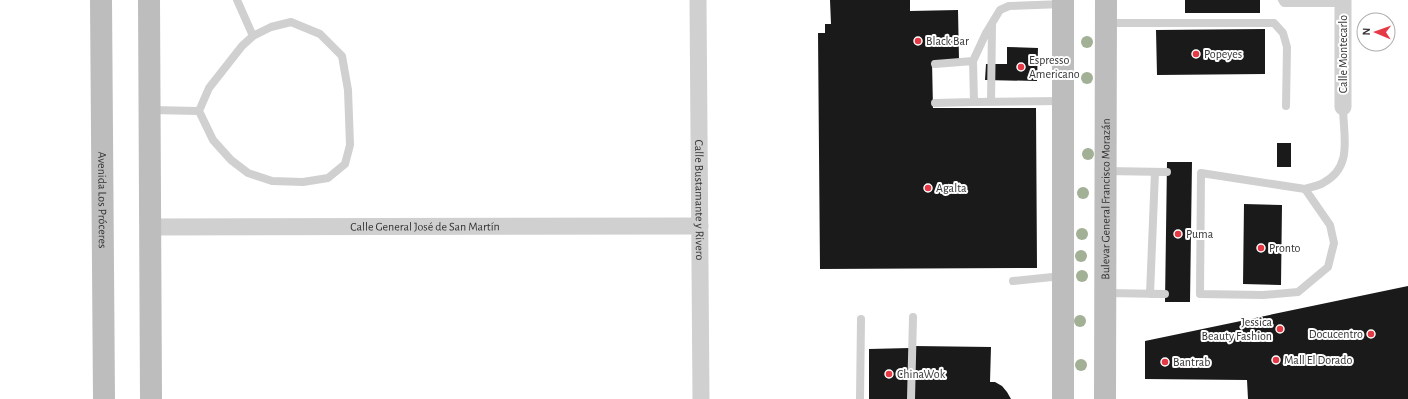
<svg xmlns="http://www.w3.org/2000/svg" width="1408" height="399" viewBox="0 0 1408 399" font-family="'Alegreya Sans',sans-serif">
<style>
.building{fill:#1a1a1a}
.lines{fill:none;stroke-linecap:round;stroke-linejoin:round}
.lane{stroke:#d0d0d0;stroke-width:8}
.street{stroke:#d0d0d0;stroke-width:17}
.secondary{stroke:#bdbdbd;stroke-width:22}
.tree{fill:#a2b095}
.poi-dot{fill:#e63946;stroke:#fff;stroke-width:1.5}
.labels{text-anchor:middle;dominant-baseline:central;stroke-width:4;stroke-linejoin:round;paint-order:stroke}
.poi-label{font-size:12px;fill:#333;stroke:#fff;text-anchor:start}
.street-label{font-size:12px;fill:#333;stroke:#fff}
</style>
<rect width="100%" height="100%" fill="#fff"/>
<!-- building -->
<path class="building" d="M830,0H910V11L958,10L959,60L932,61L933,108H1036L1037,268L820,269L818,33H825V24H831Z
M1185,0H1260V13H1185Z
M1265,29V74L1157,75L1156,30Z
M1007,47L1038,48L1037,81L985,80L986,64H1007Z
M1277,143H1291V167H1277Z
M1167,162H1192L1190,302H1165Z
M1244,204L1282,205L1281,285L1243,284Z
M1408,286V399H1248L1247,380L1145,379V341Z
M914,346L991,347L990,382H995L1002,386L1007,392L1011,399H913Z
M910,348V399H869V349Z"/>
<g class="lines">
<!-- lane -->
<path class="lane" d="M237,0L253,36
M1282,0L1284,3H1343
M291,22L320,34L342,56L348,90L350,145L345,164L328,178L303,182L272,181L248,173L231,160L213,140L199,111L209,88L242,46L253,36L271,27Z
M1106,23H1274L1283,33L1287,47L1286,106
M935,64L973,61
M1062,101L974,102L973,61L986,33L1000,10L1009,6L1063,4
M991,102L992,24
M935,103L974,102
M150,110L199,111
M1106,171L1167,172
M1305,189L1201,173L1200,294L1263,295L1298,292L1328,267L1334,243L1330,225L1305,189C1311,187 1318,186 1323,183C1354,167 1343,135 1343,107
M1013,281L1062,276
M1106,293L1165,294
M1150,294L1155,172
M860,399L861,319
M911,399L913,317"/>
<!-- street -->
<g class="street">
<path id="s1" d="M698,0L701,399"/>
<path d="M1343,0V107"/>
<path id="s2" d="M150,227L700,226"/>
</g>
<!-- secondary -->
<g class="secondary">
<path id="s3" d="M101,0L104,399"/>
<path d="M149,0L151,399"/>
<path d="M1063,0V399"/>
<path id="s4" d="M1105,399L1106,0"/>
</g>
</g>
<!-- trees -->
<g class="tree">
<circle cx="1087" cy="42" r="6"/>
<circle cx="1087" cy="78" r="6"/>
<circle cx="1088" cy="154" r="6"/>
<circle cx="1083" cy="193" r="6"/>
<circle cx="1082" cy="234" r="6"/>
<circle cx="1081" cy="256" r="6"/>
<circle cx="1082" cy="276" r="6"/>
<circle cx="1080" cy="321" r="6"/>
<circle cx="1081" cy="365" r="6"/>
</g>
<!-- markers -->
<g class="poi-dot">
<circle cx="918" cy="41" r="4"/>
<circle cx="1196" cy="54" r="4"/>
<circle cx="1021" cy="67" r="4"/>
<circle cx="928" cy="188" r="4"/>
<circle cx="1178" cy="234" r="4"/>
<circle cx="1261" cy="248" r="4"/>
<circle cx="1280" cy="329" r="4"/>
<circle cx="1371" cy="334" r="4"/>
<circle cx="1276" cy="360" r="4"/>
<circle cx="1165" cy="362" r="4"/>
<circle cx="889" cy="374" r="4"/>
</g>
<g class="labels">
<!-- poi labels -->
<g class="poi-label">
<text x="926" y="41">Black Bar</text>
<text x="1204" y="54">Popeyes</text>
<text x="1029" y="60">Espresso<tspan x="1029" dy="14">Americano</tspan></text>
<text x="936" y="188">Agalta</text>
<text x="1186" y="234">Puma</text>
<text x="1269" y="248">Pronto</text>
<text x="1272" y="322" text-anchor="end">Jessica<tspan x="1272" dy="14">Beauty Fashion</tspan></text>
<text x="1363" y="334" text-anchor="end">Docucentro</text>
<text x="1284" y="360">Mall El Dorado</text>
<text x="1173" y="362">Bantrab</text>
<text x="897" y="374">ChinaWok</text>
</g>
<!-- street labels -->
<g class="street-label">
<text transform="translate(1343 54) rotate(-90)">Calle Montecarlo</text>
<text stroke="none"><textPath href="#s1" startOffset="200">Calle Bustamante y Rivero</textPath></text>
<text stroke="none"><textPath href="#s4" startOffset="200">Bulevar General Francisco Morazán</textPath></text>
<text stroke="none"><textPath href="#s3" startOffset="200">Avenida Los Próceres</textPath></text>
<text stroke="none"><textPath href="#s2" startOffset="275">Calle General José de San Martín</textPath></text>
</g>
</g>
<!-- north arrow -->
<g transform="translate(1376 32) rotate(272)"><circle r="19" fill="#ffffff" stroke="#adadad"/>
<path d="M0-3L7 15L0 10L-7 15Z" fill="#e63946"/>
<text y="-6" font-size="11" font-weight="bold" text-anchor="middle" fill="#333333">N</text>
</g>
</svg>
